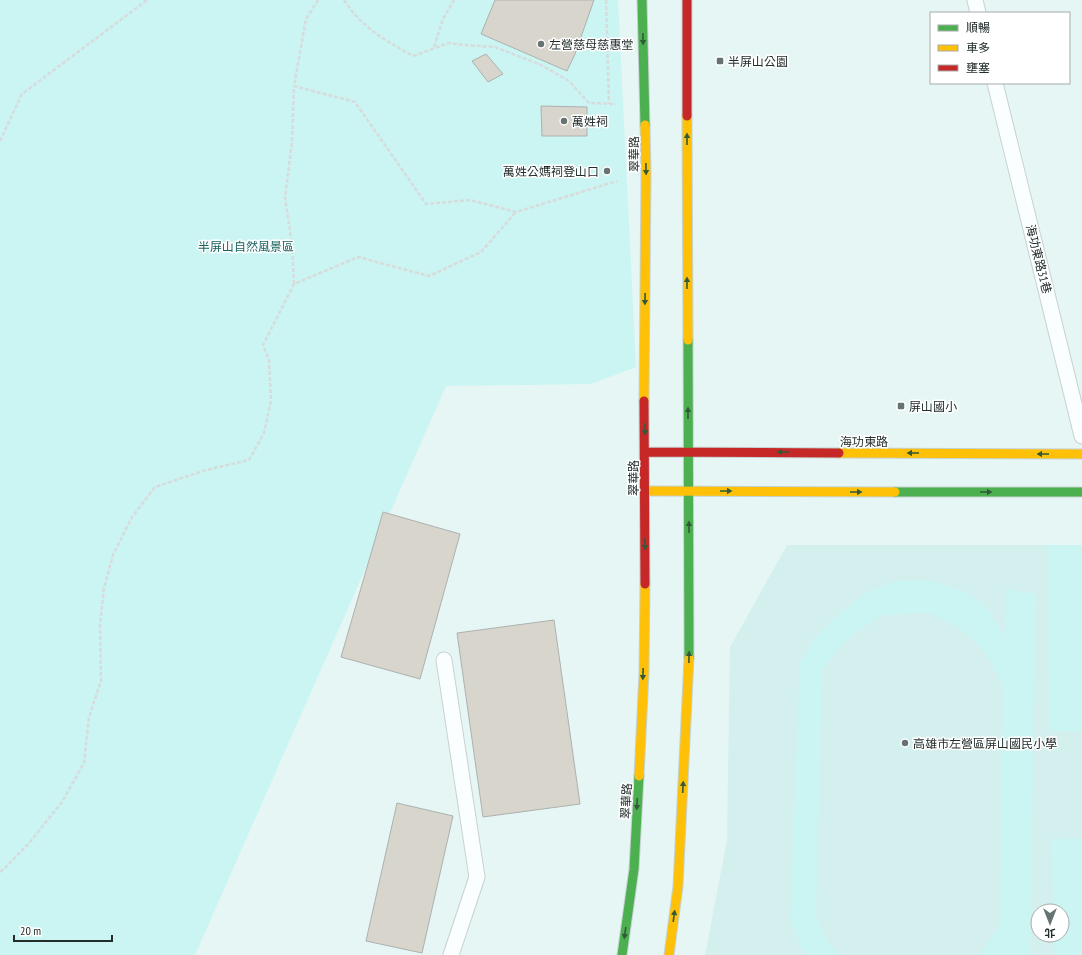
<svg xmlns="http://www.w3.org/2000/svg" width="1082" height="955" viewBox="0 0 1082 955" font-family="'PT Sans Narrow','Noto Sans TC',sans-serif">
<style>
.built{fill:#d3f0ee;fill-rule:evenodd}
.green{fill:#cbf5f2}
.building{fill:#d8d5cd;stroke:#adb1ae}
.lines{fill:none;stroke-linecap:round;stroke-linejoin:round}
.lane-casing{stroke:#c6d2d1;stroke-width:17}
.fast-casing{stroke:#c6d2d1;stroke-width:11}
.slow-casing{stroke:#c6d2d1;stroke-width:11}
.jam-casing{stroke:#c6d2d1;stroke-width:11}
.path{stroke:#d7dbdb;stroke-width:2.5;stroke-dasharray:4 2;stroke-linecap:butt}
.lane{stroke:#fbfefe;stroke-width:15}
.fast{stroke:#4caf50;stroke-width:9}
.slow{stroke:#ffc107;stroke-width:9}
.jam{stroke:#c62828;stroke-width:9}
.oneway{fill:#315a39}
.poi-dot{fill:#667372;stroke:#fff;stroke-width:1.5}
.labels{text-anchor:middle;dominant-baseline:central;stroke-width:3;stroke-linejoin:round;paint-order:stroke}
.poi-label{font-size:12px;fill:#222d2c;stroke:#fff;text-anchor:start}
.street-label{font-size:12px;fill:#222d2c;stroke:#fff}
.park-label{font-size:12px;fill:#1a6361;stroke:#fff}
</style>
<rect width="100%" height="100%" fill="#e5f6f5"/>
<!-- built -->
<path class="built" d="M787,545H1082V955H705L727,840L730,647ZM1038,911H1062V935H1038Z"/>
<!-- green -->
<path class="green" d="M0,0H618L636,367L591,384L446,386L195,955H0Z
M1048,545H1082V731H1049Z
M929,580C943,585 965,590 977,600C989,609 997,624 1005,637L1006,589L1036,594L1030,955H979L1000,924L1003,686L991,662L978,643L957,627L933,613H905L880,616L859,630L839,648L822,670L816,917L828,942L840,955H808L801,947L790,920L800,663L814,640L832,620L865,593L897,581Z
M1082,838V955H1054V935H1062V911H1053L1052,839Z"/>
<!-- building -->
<path class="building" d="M495,0H594L575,54L567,71L481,34Z
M486,54L503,74L488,82L472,61Z
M541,106L587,107V136H542Z
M383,512L460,534L420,679L341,657Z
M554,620L580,804L483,817L457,633Z
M397,803L453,816L422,953L366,941Z"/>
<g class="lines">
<!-- lane casing -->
<g class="lane-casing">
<path id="lane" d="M975,0L978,13
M995,83L1082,436
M444,660L477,877L451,955"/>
</g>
<!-- fast casing -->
<g class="fast-casing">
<path id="fast" d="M642,0L645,125
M688,340L689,658
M895,492H1082
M622,955L634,869L639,776"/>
</g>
<!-- slow casing -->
<g class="slow-casing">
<path id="slow" d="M687,116L688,340
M644,401L646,173L645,125
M839,453L1082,454
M645,491L895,492
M639,776L644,673L645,584
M669,955L678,886L689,658"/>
</g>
<!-- jam casing -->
<g class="jam-casing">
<path id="jam" d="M687,0V116
M644,401L645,584
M645,452L839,453"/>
</g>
<!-- path -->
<path class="path" d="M318,0L306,19L294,86L355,102L426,204L470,200L516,212L617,181
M344,0C362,28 385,40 413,56L449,43L464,45L495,47L541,65L569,81L589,103L616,104
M606,0L609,104
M434,47L443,19L454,0
M0,141L22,94L147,0
M294,284L292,244L285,198L292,142L294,86
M0,872L4,869L30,842L62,802L84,763L89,717L101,681L100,625L104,588L113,555L132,517L155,487L206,470L249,460L264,433L271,400L269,360L263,345L294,284L358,257L429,276L481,252L516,212"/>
<!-- lane -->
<use href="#lane" class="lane"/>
<!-- fast -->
<use href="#fast" class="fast"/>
<!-- slow -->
<use href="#slow" class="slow"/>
<!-- jam -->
<use href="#jam" class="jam"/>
</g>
<!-- one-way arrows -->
<defs><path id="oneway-solid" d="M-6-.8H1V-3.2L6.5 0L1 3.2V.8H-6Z"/></defs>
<g class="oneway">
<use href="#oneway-solid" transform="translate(643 39) rotate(89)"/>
<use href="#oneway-solid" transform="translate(687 139) rotate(-90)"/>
<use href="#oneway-solid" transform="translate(646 169) rotate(89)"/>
<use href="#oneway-solid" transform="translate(687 283) rotate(-90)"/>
<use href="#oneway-solid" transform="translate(645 299) rotate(91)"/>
<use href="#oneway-solid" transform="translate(688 413) rotate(-90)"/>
<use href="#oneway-solid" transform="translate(645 429) rotate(90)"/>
<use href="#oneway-solid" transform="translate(783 452) rotate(-180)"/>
<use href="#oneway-solid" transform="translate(913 453) rotate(-180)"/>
<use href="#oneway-solid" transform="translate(1043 454) rotate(-180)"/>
<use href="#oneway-solid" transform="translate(726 491)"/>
<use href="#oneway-solid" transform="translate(856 492)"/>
<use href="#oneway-solid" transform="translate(986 492)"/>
<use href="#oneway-solid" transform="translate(689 527) rotate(-91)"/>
<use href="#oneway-solid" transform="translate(645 544) rotate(90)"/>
<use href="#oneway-solid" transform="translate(689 657) rotate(-89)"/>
<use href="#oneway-solid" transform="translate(643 674) rotate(92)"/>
<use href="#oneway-solid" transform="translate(683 787) rotate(-87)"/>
<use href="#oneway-solid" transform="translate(637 804) rotate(93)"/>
<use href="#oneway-solid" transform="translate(674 916) rotate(-82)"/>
<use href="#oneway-solid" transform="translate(625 933) rotate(98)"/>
</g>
<!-- markers -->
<g class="poi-dot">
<circle cx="541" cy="44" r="4"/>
<rect x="716" y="57" width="8" height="8" rx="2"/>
<circle cx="564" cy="121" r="4"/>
<circle cx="607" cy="171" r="4"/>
<rect x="897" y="402" width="8" height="8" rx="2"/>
<circle cx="905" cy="743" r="4"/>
</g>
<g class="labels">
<!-- poi labels -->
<g class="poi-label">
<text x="549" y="44">左營慈母慈惠堂</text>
<text x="728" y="61">半屏山公園</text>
<text x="572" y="121">萬姓祠</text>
<text x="599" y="171" text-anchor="end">萬姓公媽祠登山口</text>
<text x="909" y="406">屏山國小</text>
<text x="913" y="743">高雄市左營區屏山國民小學</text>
</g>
<!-- street labels -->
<g class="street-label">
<text transform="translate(634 154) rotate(-91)">翠華路</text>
<text transform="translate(1039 259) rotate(76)">海功東路31巷</text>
<text x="864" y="441">海功東路</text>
<text transform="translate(633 478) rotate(-90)">翠華路</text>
<text transform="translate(626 801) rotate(-87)">翠華路</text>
</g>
<!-- park labels -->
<g class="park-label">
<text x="246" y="246">半屏山自然風景區</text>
</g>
</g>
<!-- legend -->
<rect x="930" y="12" width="140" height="72" fill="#ffffff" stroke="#a7abab"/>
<rect x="938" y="25" width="20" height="6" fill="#4caf50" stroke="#a7abab"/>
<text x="966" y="32" font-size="12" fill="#222d2c">順暢</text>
<rect x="938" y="45" width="20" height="6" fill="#ffc107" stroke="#a7abab"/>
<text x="966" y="52" font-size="12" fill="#222d2c">車多</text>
<rect x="938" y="65" width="20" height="6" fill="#c62828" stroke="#a7abab"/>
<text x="966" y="72" font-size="12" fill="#222d2c">壅塞</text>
<!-- north arrow -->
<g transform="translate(1050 923) rotate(180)"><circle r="19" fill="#ffffff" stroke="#a7abab"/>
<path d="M0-3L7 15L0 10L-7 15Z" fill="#667372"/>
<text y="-6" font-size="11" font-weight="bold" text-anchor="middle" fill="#222d2c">北</text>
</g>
<!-- scale -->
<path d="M14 935v6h98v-6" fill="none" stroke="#222d2c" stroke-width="2"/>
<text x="20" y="935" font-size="12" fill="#222d2c" stroke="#ffffff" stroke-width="3" paint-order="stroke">20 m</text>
</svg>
